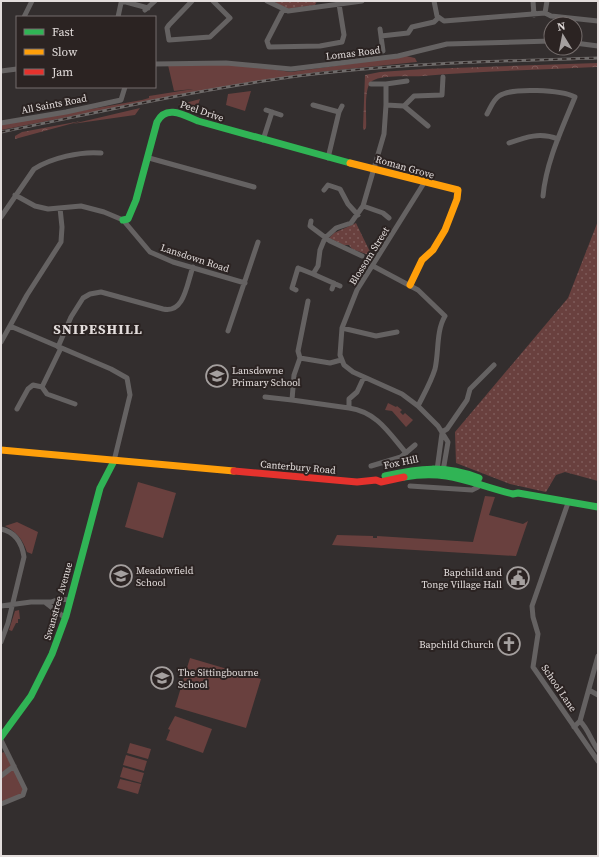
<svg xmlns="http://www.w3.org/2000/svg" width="599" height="857" viewBox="0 0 599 857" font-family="'Source Serif 4',serif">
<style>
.green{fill:#69403e}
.forest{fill:url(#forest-crowns)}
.park{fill:url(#park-dots)}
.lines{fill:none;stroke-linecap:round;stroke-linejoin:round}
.street{stroke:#656262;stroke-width:5}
.fast{stroke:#30b455;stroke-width:7}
.slow{stroke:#ff9f0a;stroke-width:7}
.jam{stroke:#e5322d;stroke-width:7}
.rail-casing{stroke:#6f6b6a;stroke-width:3}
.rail{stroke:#2b2322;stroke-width:1.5;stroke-dasharray:4.5;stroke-linecap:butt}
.labels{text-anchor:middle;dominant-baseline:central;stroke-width:4;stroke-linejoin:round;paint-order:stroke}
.street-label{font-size:10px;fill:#e3dddc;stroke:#2b2322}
.poi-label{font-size:10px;fill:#e3dddc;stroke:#2b2322;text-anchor:start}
.district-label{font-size:14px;font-weight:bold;letter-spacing:1px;fill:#e3dddc;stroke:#2b2322}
</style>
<defs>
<pattern id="forest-crowns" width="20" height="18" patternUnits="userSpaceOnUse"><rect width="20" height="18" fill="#69403e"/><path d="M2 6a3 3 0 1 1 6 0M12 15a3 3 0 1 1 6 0" fill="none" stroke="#7e5b59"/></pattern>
<pattern id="park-dots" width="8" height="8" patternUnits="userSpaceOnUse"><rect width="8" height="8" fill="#69403e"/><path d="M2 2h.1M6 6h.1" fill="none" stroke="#7e5b59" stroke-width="1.8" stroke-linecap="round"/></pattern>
</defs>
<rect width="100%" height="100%" fill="#332e2e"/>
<!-- green -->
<path class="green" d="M406,56L415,58L417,62L318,72L222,87L1,130V125L142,100L149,98V96L193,89L174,91L168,65L234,64L291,72Z
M251,91L245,111L226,105L228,94Z
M200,99L195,114L178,105Z
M140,108L135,115L72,124Z
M388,403L396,407L397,406L402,410L400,412L403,415L405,413L413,420L406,427L392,411L385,410Z
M138,482L176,493L163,538L125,527Z
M485,496L495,497L489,515L523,524L528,521L516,556L332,545L337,535L373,536V538H377V536L473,542Z
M17,522L38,532L32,554L27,552C23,540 17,532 5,526Z
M19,610L20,619H18V623H16L12,631L9,630L15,611Z
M50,613L57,622L52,639L48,638L53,624Z
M190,658L261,679L246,728L175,707Z
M175,716L212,729L203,753L166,740L170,730L168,729Z
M130,743L151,749L148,759L127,753Z
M4,752L25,789L23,795L1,804V753Z
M126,755L147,761L144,771L123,765Z
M123,767L144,773L141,783L120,777Z
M120,779L141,784L138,794L117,788Z"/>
<!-- forest -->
<path class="forest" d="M598,63V67H596C538,70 480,71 423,76C410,77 382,74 372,81C363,87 367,118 366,128L364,130L363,128L365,75L380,72L424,69Z
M81,121L15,139V136L22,132Z"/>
<!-- park -->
<path class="park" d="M273,1H317L315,5L287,9Z
M598,221V481L565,472L556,475L546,492L510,484L456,463L455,432L568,298Z
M356,223L373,258L368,263L365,261L367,256L366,254L352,249L349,245H344L329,238L334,233Z"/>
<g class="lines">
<!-- street -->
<path class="street" d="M192,1L169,25L167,28L169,40L210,37L230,18L213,1
M267,1L288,11L362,1
M434,1L437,16L444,21L545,13L551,16L598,21
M533,1L534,15
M126,2L148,8
M145,10L155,1
M283,10L267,41L269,47L320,46L342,42L344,35L339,4
M545,13L547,1
M24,17L32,1
M118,17L121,3L126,1
M380,29L383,51
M381,36L408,33L412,27L434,22L438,18
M575,43L598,46
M155,64L226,63L291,69L398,56L447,44L551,41
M1,71L17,69
M371,84H386
M313,105L339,112
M386,105V84L407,81
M404,106L414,96L442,95L443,77
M266,110L281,115
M487,114C491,107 493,100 499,96C512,87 562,90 575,97C562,129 546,162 543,196
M1,123L66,112L121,100L125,87
M263,140L272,112
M509,143C526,137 540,132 558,139
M149,158L254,187
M328,158L339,112L342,106
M424,183L357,290L342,328L340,355L344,365L353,372L402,394L418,406L438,426L448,442L443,471
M324,190L328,185L340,189L348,204L358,215
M15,195L35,206L48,209L81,206L104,212L123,220L150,252L173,262L245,283
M363,206L383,213L389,218
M1,217L34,169C51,158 81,151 101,153
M311,221L310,226L330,241L362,256
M373,266L418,290L445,316C436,331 439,352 435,369C431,382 424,394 418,406
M340,286L313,274L318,266L320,250L325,238L336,228L351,223L363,206L384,134L386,105L404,106L428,126
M332,289L334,283
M296,290L292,288L298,268L313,274
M10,326L111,369L127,378L130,395L114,461
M342,328L376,336L397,332
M228,331L258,242
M1,342L27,295L61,242L62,227L60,208
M58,347L71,317L83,298L90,294L101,292L163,309C185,314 187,282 193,267
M300,358L294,375L292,400L349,408
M300,358L298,351L308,301
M300,358L330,363L341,360
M364,377L357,392L349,399V408C377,412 389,433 406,453
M42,387L47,394L75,404
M265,397L292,400
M17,409L28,389L33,385L42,387L61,348
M442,432L447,429L467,400L470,389L494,365
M371,466L401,457L415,445
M437,470L442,433
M410,486L472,490L478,487L479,481
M568,503L532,606L533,617L538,634L533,667L598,761
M1,529C15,532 22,543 24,557L8,623L1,642
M46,603L64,617
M1,606L31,602H51L60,599L69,600
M589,690L598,695
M580,721C588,729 591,740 598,750
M574,727L580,721L598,656
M1,740L25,789L23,795L1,804
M1,776L14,766"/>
<!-- fast -->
<path class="fast" d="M123,220L128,219L136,200L157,122C166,104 184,115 198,121L350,163
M385,476C420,468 444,465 479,478
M404,477C450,469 471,484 513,494L518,493L598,507
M1,737L31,696L52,654L66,616L100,488L114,461"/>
<!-- slow -->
<path class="slow" d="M350,163L458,190L457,199L445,230L433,250L422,260L410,285
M1,450L234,471"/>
<!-- jam -->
<path class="jam" d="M234,471L357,482L376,480L381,482L404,477"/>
<!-- rail casing -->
<g class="rail-casing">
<path id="rail" d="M1,132C105,111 208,87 314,74C408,63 503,61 598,58"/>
</g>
<!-- rail -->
<use href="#rail" class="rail"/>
</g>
<!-- icons -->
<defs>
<g id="school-ring" transform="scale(1.15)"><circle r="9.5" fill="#2b2322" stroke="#a5a09f" stroke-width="1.5"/><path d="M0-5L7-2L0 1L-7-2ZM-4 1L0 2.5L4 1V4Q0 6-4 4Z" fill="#a5a09f"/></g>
<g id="civic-ring" transform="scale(1.15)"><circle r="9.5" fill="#2b2322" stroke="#a5a09f" stroke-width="1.5"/><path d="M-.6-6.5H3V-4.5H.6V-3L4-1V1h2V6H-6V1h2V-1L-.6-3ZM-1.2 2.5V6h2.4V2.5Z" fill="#a5a09f"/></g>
<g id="church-ring" transform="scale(1.15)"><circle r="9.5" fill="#2b2322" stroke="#a5a09f" stroke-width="1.5"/><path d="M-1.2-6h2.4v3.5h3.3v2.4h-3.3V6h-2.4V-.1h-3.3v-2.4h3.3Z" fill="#a5a09f"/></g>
</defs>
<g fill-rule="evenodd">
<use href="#school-ring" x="217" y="376"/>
<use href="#school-ring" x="121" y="576"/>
<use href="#civic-ring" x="518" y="578"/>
<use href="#church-ring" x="509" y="644"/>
<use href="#school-ring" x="162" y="678"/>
</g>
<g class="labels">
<!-- street labels -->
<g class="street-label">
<text transform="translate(353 53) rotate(-7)">Lomas Road</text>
<text transform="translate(54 104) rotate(-11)">All Saints Road</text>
<text transform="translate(202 111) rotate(19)">Peel Drive</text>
<text transform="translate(405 167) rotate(16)">Roman Grove</text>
<text transform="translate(369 256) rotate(-58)">Blossom Street</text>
<text transform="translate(195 258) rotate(18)">Lansdown Road</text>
<text transform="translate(401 462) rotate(-12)">Fox Hill</text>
<text transform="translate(298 467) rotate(5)">Canterbury Road</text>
<text transform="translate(58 601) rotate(-74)">Swanstree Avenue</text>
<text transform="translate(559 688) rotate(56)">School Lane</text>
</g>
<!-- poi labels -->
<g class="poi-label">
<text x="232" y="370">Lansdowne<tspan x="232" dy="12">Primary School</tspan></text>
<text x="136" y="570">Meadowfield<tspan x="136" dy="12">School</tspan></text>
<text x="502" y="572" text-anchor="end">Bapchild and<tspan x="502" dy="12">Tonge Village Hall</tspan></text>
<text x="494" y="644" text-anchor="end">Bapchild Church</text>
<text x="178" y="672">The Sittingbourne<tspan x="178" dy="12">School</tspan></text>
</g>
<!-- district labels -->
<g class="district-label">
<text x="98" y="329">SNIPESHILL</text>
</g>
</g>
<!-- border -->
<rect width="599" height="857" fill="none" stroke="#e3dddc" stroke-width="4"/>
<!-- legend -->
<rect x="16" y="16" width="140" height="72" fill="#2b2322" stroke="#756d6c"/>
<rect x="24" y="29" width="20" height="6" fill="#30b455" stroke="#756d6c"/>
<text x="52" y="36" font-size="12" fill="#e3dddc">Fast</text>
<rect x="24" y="49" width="20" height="6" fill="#ff9f0a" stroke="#756d6c"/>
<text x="52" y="56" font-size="12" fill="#e3dddc">Slow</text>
<rect x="24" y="69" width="20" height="6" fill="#e5322d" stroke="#756d6c"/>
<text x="52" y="76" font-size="12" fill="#e3dddc">Jam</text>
<!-- north arrow -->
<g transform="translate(563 36) rotate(350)"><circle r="19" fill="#2b2322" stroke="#756d6c"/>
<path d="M0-3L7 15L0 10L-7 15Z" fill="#a5a09f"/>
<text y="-6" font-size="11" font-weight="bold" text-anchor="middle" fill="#e3dddc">N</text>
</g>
</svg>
